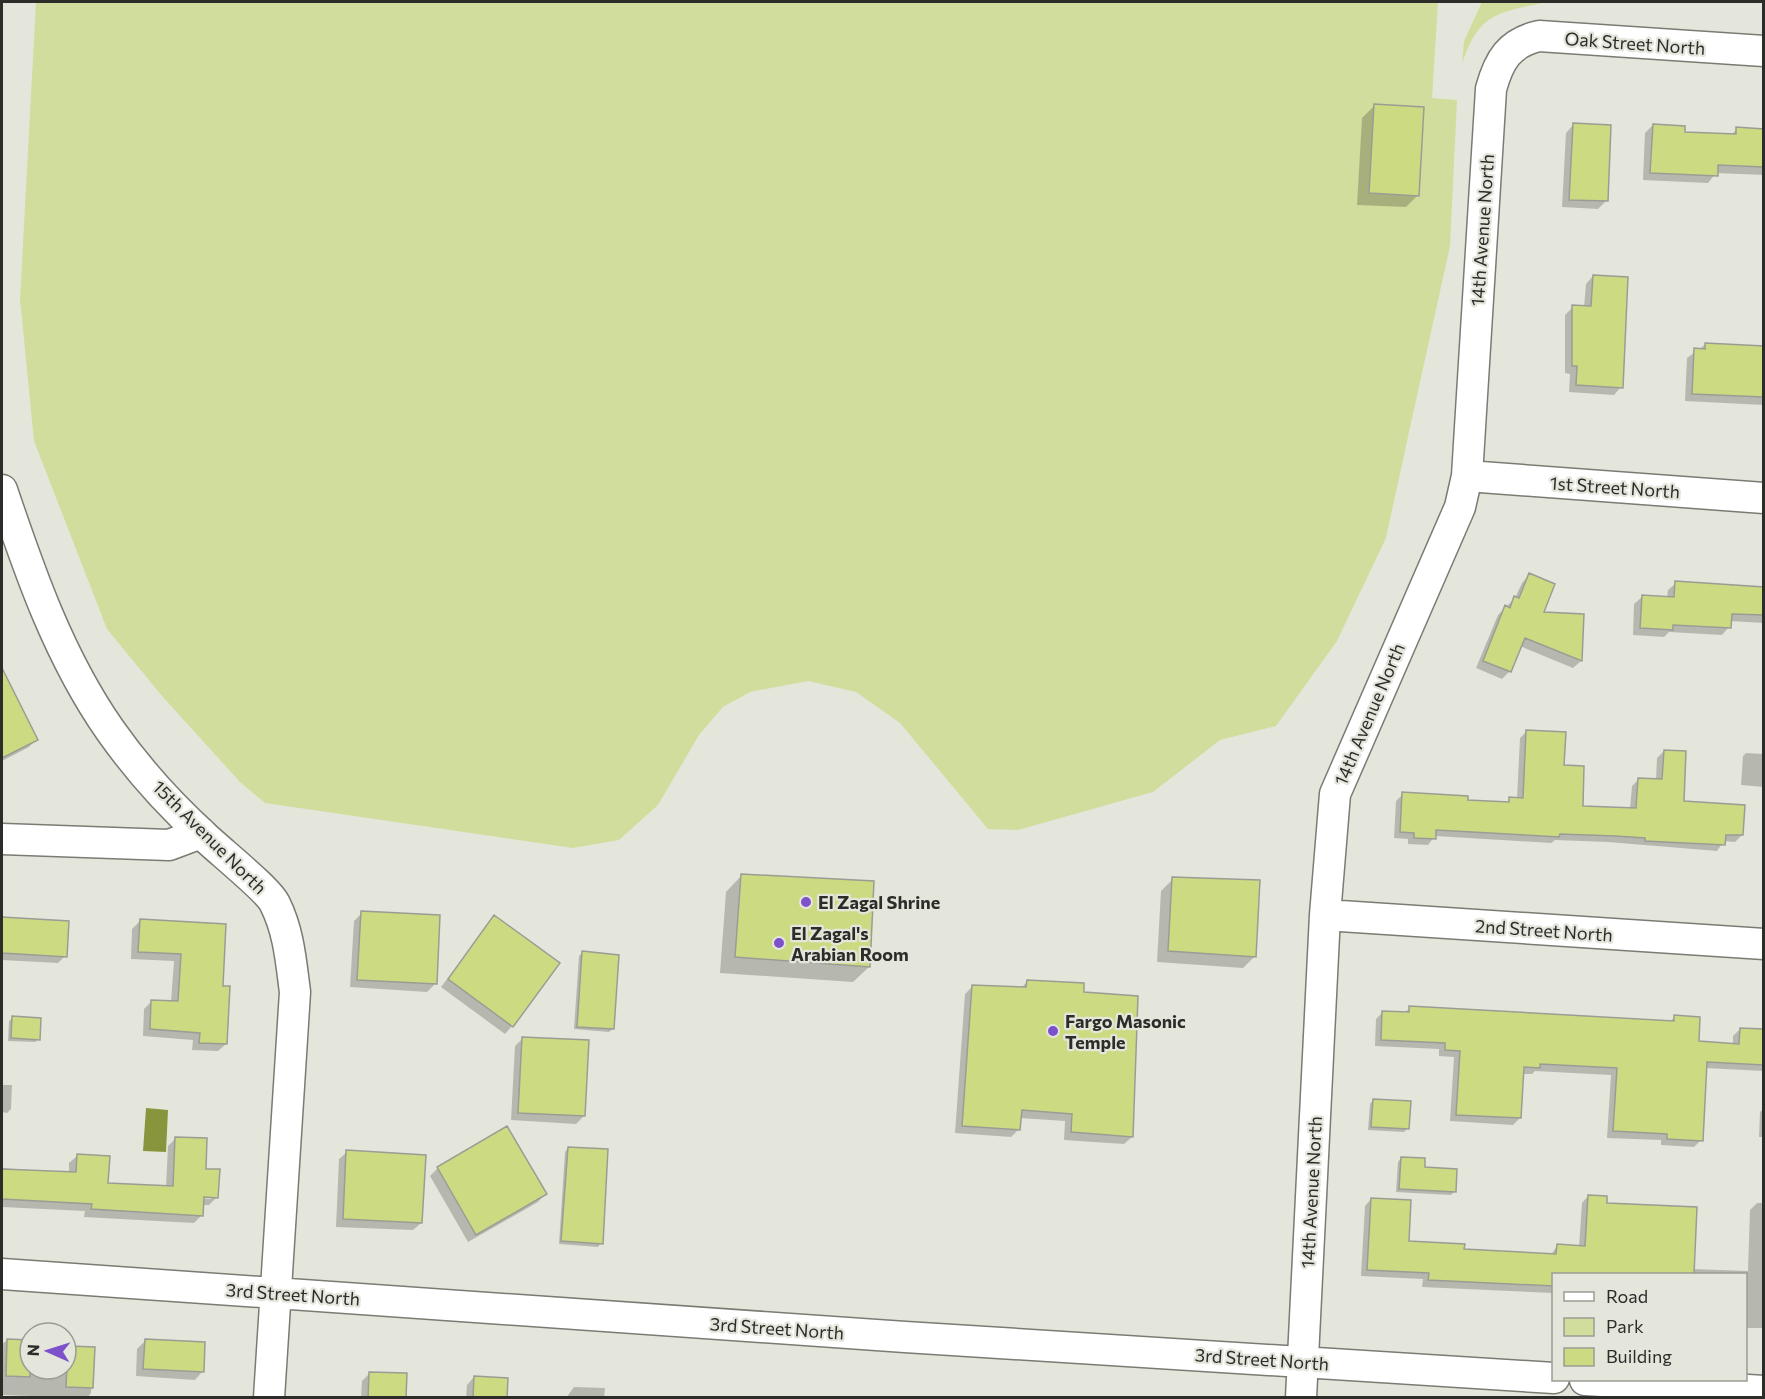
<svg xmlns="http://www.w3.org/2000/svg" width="1765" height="1399" viewBox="0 0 1765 1399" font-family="Commissioner,sans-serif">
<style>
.green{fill:#d1dd9d}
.water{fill:#88953c}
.shadow{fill:#0003;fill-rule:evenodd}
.building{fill:#ccdb82;stroke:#9b9d94;stroke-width:1.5}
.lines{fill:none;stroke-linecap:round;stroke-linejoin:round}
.street-casing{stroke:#7a7b73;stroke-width:33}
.street{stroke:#fff;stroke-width:30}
.poi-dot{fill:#7d51ca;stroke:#e4e6dc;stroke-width:2}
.labels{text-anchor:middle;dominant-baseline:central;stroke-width:4.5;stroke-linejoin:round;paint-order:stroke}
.street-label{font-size:18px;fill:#2c2d29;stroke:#e4e6dc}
.poi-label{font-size:18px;font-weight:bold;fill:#2c2d29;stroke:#e4e6dc;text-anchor:start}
</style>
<rect width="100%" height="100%" fill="#e4e6dc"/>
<!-- green -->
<path class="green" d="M36,2H1438L1432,98L1457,100L1450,246L1411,423L1386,538L1337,641L1276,726L1220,740L1153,792L1018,830L988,829L900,723L856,692L808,681L750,692L723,707L699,735L658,805L619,840L573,848L265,803L240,782L162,696L107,629L34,441L20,299Z
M1482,2H1547C1498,13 1479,12 1462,64L1464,41Z"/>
<!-- water -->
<path class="water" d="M146,1108L168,1110L166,1152L143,1151Z"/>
<!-- shadow -->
<path class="shadow" d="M1374,106L1418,195L1406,207L1357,205L1362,118Z
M1573,125L1606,201L1598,209L1562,207L1566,133Z
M1653,125L1683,133L1730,136L1737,129L1764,130V175L1716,173L1708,183L1643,180L1645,133Z
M1593,276L1621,387L1614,395L1569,392L1570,374L1565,373V315L1573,307H1584L1586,284Z
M1706,344L1764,346V405L1685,401L1687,358Z
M1529,575L1542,613L1583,615L1581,661L1573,668L1520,646L1510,671L1502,679L1476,668L1498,615L1515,598L1522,583Z
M1676,583L1764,588V623L1730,621L1729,627L1722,635L1669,632L1664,637L1633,635L1634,604L1642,597L1667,598L1668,590Z
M10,688L36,739L29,747L2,761V693Z
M1527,731L1562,767L1581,807L1630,809L1632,786L1639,779L1656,780L1657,758L1664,751L1682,803L1742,835L1735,842L1724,841L1717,851L1608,842L1555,840L1551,843L1435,836L1428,845L1408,844V839L1394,838L1396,801L1403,794L1466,802L1505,804L1510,799H1517L1520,738Z
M1746,753L1764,754V787L1741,785L1743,756Z
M741,876L869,967L853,982L720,973L726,892Z
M1173,879L1255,956L1243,968L1157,962L1161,891Z
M362,913L435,984L427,992L350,987L354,921Z
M495,917L512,1026L505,1034L441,987Z
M2,918L67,922L65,956L58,963L2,960Z
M140,921L225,926L222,987L226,1044L218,1051L192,1050L193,1040L143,1036L144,1009L152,1001L171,1002L174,961L131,959L132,929Z
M582,953L613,1029L609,1032L574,1029L579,956Z
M1027,982L1082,994L1132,1137L1124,1144L1064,1140L1065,1121L1020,1118L1019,1129L1011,1137L955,1133L965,994L973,986L1021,988Z
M1410,1008L1669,1022L1675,1017L1697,1043L1733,1045V1036L1740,1029L1764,1030V1071L1705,1068L1701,1140L1694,1147L1661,1145V1140L1607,1138L1611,1075L1535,1071L1532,1074H1522L1520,1118L1513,1125L1450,1121L1454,1057L1439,1056V1049L1375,1046L1376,1019L1383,1012L1404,1013Z
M13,1018L39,1039L35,1042L8,1041L9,1021Z
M523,1038L584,1116L576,1124L511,1120L515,1046Z
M2,1085H12L11,1109L7,1113L2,1112Z
M1373,1100L1408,1128L1404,1132L1368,1130L1370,1104Z
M1763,1109L1764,1137H1759L1760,1112Z
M176,1138L204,1170L217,1197L209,1205H202V1215L194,1223L84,1217L85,1211L2,1207V1168L69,1173V1163L77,1156L107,1184L166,1187L168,1146ZM197,1196H211V1199L197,1198Z
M568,1148L601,1243L598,1247L559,1244L565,1152Z
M347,1152L421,1223L413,1230L336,1227L339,1159Z
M1401,1158L1423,1169L1455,1191L1451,1195L1396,1192L1398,1162Z
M438,1168L545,1194L538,1202L468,1242L430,1176Z
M1588,1196L1605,1204L1692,1269L1748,1271L1750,1210L1757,1203H1764V1328H1746V1274H1554V1293L1422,1287L1423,1279L1361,1276L1365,1206L1371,1199L1407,1243L1463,1250L1551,1255L1557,1246L1579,1247L1582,1203Z
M8,1340L30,1342V1369H66V1347L94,1348L91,1393L87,1398L2,1395V1344Z
M145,1341L202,1372L195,1380L136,1376L137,1349Z
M370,1373L404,1398H361L362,1381Z
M474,1377L506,1398H466L467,1385Z
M574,1387L605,1388L604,1398H566Z
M679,1396L710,1398H677Z"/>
<!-- building -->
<path class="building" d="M1374,104L1424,107L1419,196L1369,193Z
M1573,123L1611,125L1608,201L1569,200Z
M1653,124L1685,126V132L1736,134V127L1764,129V167L1718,165V176L1650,173Z
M1593,275L1628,277L1623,388L1576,385L1577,366H1572V305L1591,306Z
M1705,343L1764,346V397L1692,394L1694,348L1705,349Z
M1529,573L1555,584L1544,612L1584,614L1582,661L1525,638L1511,672L1483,661L1505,605L1510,608L1514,596L1519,598Z
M1675,581L1764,587V615L1732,614L1731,628L1673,625V630L1640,628L1642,595L1674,597Z
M2,668L38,740L2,758Z
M1526,730L1566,732L1564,765L1584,766L1583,806L1636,808L1638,778L1662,779L1664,750L1686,751L1684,801L1745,805L1743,835H1726L1725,845L1645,841V838L1615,836L1560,834L1559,837L1436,830V839L1414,838V833L1400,832L1402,792L1468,796V800L1509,802V797L1523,798Z
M741,874L874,881L870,967L735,957Z
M1172,877L1260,880L1256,957L1168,951Z
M361,911L440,915L437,984L357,980Z
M494,915L560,963L513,1027L448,979Z
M2,917L69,921L67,957L2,953Z
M140,919L226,924L223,986H230L227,1044L199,1043L200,1033L150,1029L151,1000L178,1001L181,954L138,952Z
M582,951L619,955L614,1029L577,1027Z
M1027,980L1084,983V992L1138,996L1133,1137L1071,1132L1072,1114L1022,1110L1020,1130L962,1126L972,985L1026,987Z
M1409,1006L1674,1021V1015L1700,1017L1699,1041L1739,1044L1740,1028L1764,1029V1065L1707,1062L1703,1141L1667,1139V1134L1613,1131L1617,1068L1540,1064V1068L1524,1067L1521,1118L1456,1115L1460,1051L1445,1050V1043L1381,1040L1382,1011L1409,1012Z
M12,1016L41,1018L40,1040L11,1038Z
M522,1037L589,1040L585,1116L518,1113Z
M1373,1099L1411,1101L1409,1129L1371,1127Z
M507,1126L547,1194L476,1235L437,1167Z
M175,1137L207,1138L206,1169H220L218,1198L204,1197L203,1216L91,1209L92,1204L2,1199V1169L76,1172L77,1154L110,1156L108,1183L173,1186Z
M568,1147L608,1149L603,1244L561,1241Z
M346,1150L426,1155L422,1223L343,1219Z
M1401,1157L1425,1158V1167L1457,1169L1456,1192L1399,1189Z
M1588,1195L1607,1196V1203L1697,1207L1694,1275H1554V1286L1428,1280L1429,1273L1367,1270L1371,1198L1411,1200L1409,1241L1465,1244L1464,1249L1556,1254L1557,1244L1585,1246Z
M7,1339L30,1340V1377L6,1376Z
M145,1339L205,1342L204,1372L143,1369Z
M68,1346L95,1347L93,1388L66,1387Z
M369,1372L407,1373L406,1398H368Z
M474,1376L508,1378L507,1398H473Z"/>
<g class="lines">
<!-- street casing -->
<g class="street-casing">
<path id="street" d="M1467,476L1764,498
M2,490C30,573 59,657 110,730C136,767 169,804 203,835C217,849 269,890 275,904C289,932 291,962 295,992L269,1398
M2,839L169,845L201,833
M1325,915L1764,944
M2,1274L905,1337L1554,1378
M1585,1380L1764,1391
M1301,1398L1325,915L1335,794L1460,507L1467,476L1491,89C1499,60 1509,43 1539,36L1764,51"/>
</g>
<!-- street -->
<use href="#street" class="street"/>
</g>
<!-- markers -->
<g class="poi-dot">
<circle cx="806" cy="902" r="6"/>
<circle cx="779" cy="943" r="6"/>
<circle cx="1053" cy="1031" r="6"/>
</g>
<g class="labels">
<!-- street labels -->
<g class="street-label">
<text transform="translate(1635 43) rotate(4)">Oak Street North</text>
<text transform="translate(1482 230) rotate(-86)">14th Avenue North</text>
<text transform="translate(1615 487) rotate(4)">1st Street North</text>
<text transform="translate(1369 714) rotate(-67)">14th Avenue North</text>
<text transform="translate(210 837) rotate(45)">15th Avenue North</text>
<text transform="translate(1544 930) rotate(4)">2nd Street North</text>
<text transform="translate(1311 1192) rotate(-87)">14th Avenue North</text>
<text transform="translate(293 1294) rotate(4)">3rd Street North</text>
<text transform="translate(777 1328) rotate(4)">3rd Street North</text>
<text transform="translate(1262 1359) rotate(4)">3rd Street North</text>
</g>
<!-- poi labels -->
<g class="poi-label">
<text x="818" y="902">El Zagal Shrine</text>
<text x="791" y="933">El Zagal's<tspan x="791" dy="21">Arabian Room</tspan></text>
<text x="1065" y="1021">Fargo Masonic<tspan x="1065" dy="21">Temple</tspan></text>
</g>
</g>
<!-- border -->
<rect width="1765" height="1399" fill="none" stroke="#2c2d29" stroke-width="6"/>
<!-- legend -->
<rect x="1552" y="1273" width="195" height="108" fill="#e4e6dc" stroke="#9a9c94" stroke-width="1.5"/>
<rect x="1564" y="1292" width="30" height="9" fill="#ffffff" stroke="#9a9c94" stroke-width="1.5"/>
<text x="1606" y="1303" font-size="18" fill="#2c2d29">Road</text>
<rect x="1564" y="1318" width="30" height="18" fill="#d1dd9d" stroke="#9a9c94" stroke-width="1.5"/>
<text x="1606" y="1333" font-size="18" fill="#2c2d29">Park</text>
<rect x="1564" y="1348" width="30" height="18" fill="#ccdb82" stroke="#9a9c94" stroke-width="1.5"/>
<text x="1606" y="1363" font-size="18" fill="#2c2d29">Building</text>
<!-- north arrow -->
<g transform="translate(48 1351) rotate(273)"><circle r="28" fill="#e4e6dc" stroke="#9a9c94" stroke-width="1.5"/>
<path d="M0-4.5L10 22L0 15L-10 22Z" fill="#7d51ca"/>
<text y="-9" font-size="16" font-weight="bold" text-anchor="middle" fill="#2c2d29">N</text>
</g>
</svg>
